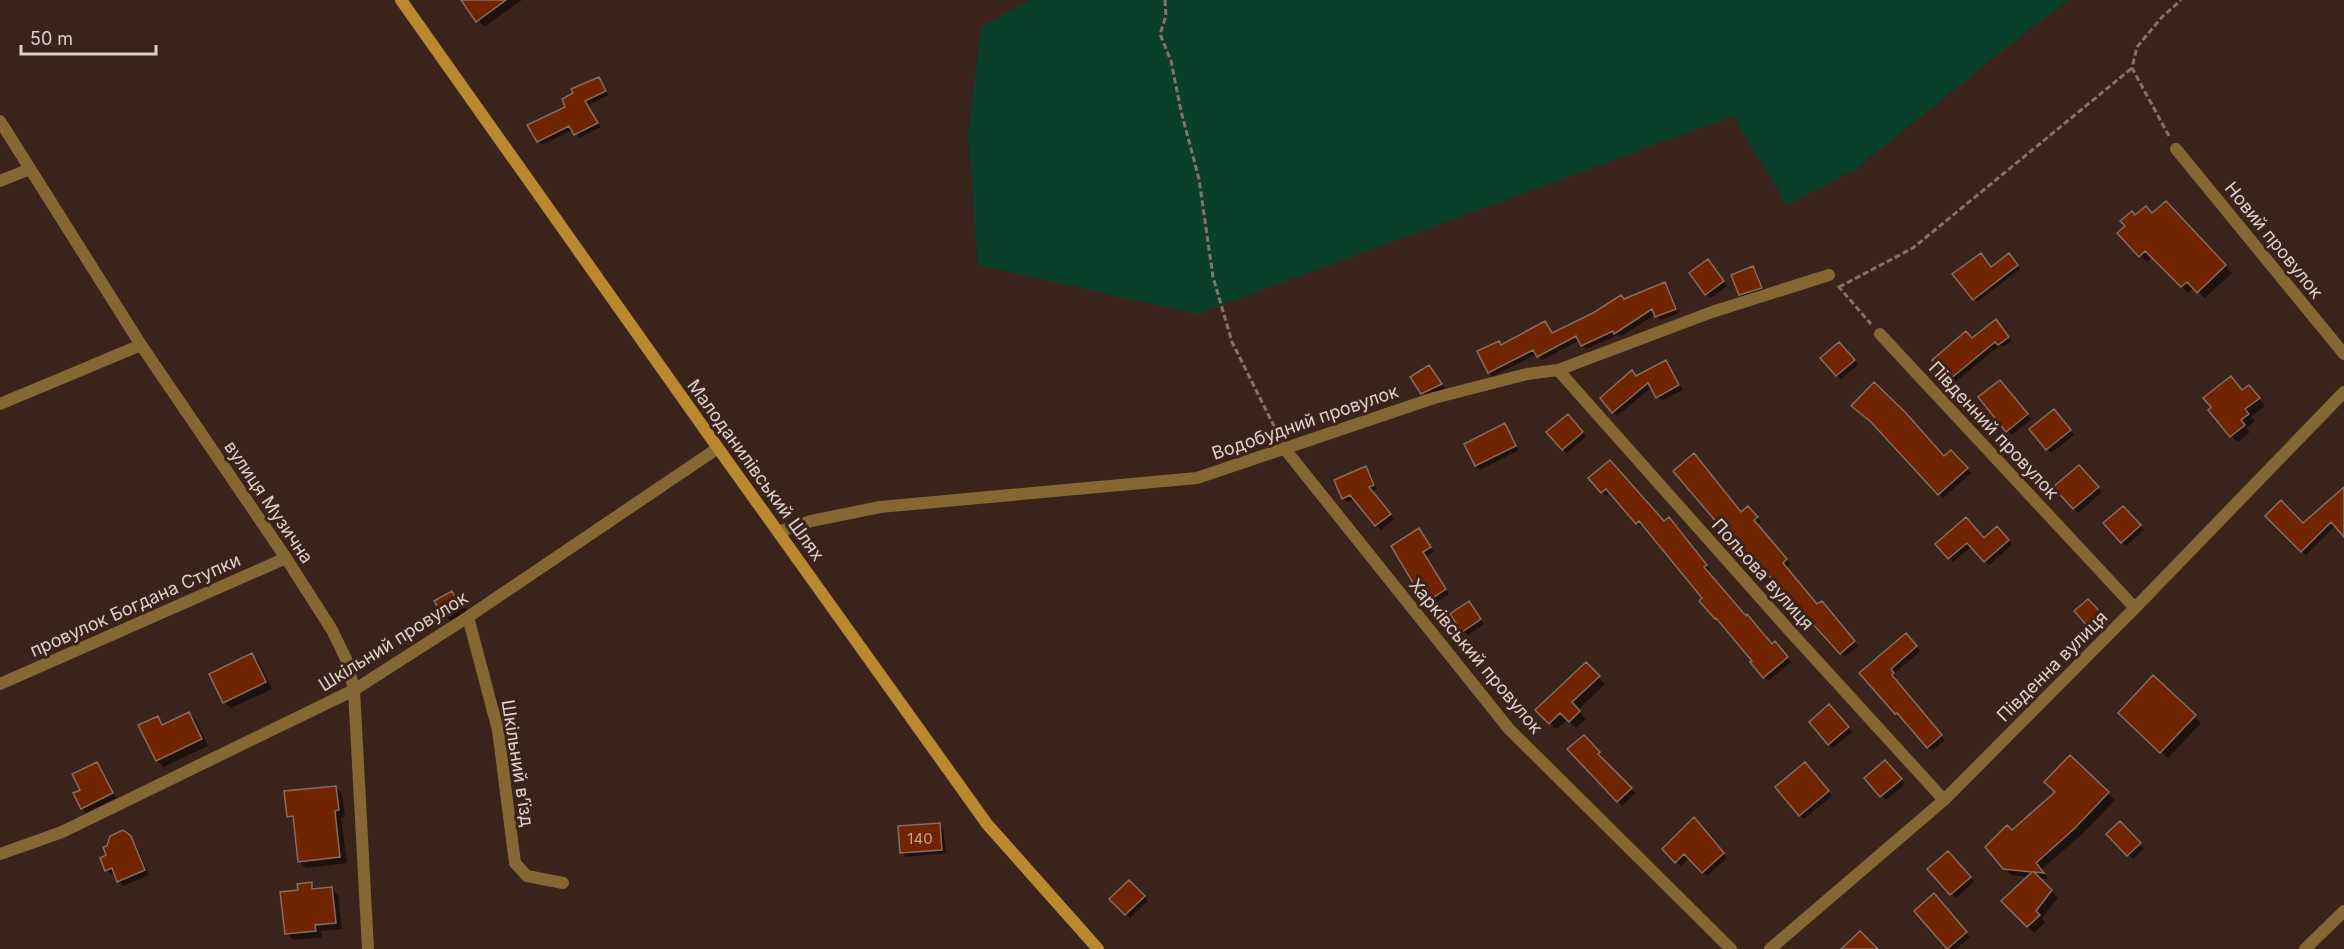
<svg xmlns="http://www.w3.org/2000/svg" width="2344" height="949" viewBox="0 0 2344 949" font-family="Inter,sans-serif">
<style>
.green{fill:#093f2b}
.shadow{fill:#0007}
.building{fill:#702500;stroke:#876c61;stroke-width:1.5}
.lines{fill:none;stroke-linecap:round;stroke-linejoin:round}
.path{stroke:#86726b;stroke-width:3;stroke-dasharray:6 3;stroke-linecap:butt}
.minor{stroke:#856734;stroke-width:12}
.secondary{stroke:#b9892f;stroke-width:12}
.labels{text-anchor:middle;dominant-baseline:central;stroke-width:6;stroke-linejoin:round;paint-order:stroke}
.number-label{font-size:15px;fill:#c3a598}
.street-label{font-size:18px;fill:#dfd0ca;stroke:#3a231b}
</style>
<rect width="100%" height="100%" fill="#3a231b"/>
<!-- green -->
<path class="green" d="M1031,0H2069L2017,39L1856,169L1787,205L1733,116L1197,314L978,265L968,135L981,27Z"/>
<!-- shadow -->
<path class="shadow" d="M463,0H522L484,27Z
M598,78L609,95L588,105L601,127L579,138L573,130L542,145L538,141L567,107Z
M2166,203L2232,273L2205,298L2194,288L2188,293L2153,257L2147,262L2119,233L2136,217L2153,215Z
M2012,258L2020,269L1977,302L1974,299L1991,269Z
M1712,266L1727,286L1710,298L1706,294Z
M1752,268L1757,272L1765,292L1745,298L1741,294Z
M1665,283L1669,288L1679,313L1661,320L1656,314L1620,337L1618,335L1586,349L1580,340L1542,360L1537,354L1493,376L1489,372L1499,342L1502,346L1545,323L1553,334L1624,300Z
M2000,325L2012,341L2003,347L2000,345L1954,383L1934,360Z
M1843,348L1858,365L1841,379L1837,375Z
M1666,362L1683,390L1661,401L1652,387L1617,416L1613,412L1637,377Z
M1429,367L1445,388L1427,397L1422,393Z
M2004,386L2031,419L2012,435L2008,431Z
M2243,391L2255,393L2265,406L2251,417L2255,421L2246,428L2250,432L2238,442L2231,436Z
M2058,416L2074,435L2051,453L2047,449Z
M1572,420L1586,437L1567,453L1563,449Z
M1874,424L1945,458L1951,452L1971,473L1943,498Z
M1504,425L1519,450L1480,470L1476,465Z
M1366,468L1370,472L1377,489L1371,492L1394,519L1381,530L1355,499L1347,502L1343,498Z
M1675,471L1742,513L1748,508L1761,522L1757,525L1790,564L1786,568L1818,606L1826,607L1858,646L1845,657L1773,578L1770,581L1766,577Z
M2084,471L2102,492L2078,513L2056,488Z
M1591,478L1665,522L1673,523L1710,570L1707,572L1772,645L1779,648L1791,662L1768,681L1754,661L1701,601L1704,599L1644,525L1641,527L1611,493L1606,496Z
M2344,489V534L2336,525L2306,555L2267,516L2303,525Z
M2123,508L2144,530L2126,546L2122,542Z
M1997,528L2012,545L1989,565L1972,546L1953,562L1937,544L1984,539Z
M1419,530L1434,552L1426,557L1449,594L1431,606L1426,602Z
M452,593L465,607L472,618L457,627L443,613Z
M2093,605L2108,623L2096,633L2076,612Z
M1473,607L1484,624L1468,635L1463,631Z
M1910,639L1920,651L1894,674L1897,678L1895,680L1945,740L1932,751L1861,673Z
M252,655L259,662L272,689L231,708L224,702Z
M1586,664L1605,684L1578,710L1586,719L1576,728L1568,719L1556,729L1537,710Z
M2153,678L2201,723L2168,758L2120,713Z
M1833,710L1852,732L1833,748L1829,743Z
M189,713L196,720L208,746L164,767L157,761V717L165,725Z
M1588,741L1603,757L1601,759L1635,793L1622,806L1569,749Z
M2070,757L2115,800L2082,834L2041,870L2048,879L2038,878L2058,898L2042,918L2045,922L2034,933L2004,901L2029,877L2011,875L2004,868L2012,832L2057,792Z
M97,764L116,798L86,813L82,808V790Z
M1890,766L1905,784L1886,800L1866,778Z
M1809,768L1832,796L1804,819L1800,815Z
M336,787L342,794L345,817H341L347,863L306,868L299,861L295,822L289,816Z
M1694,819L1727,858L1707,876L1689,857L1681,866L1664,849Z
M2120,823L2144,849L2133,859L2108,834Z
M939,824L943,829L946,853L906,857L902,852Z
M130,837L135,842L149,875L123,886L115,872L111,874L107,870L108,847Z
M1948,853L1974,882L1956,898L1929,869Z
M1129,882L1148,901L1130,918L1112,899Z
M311,884L317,890L331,888L338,895L342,929L321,931L322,937L293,940L287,933Z
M1938,899L1970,937L1956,949H1948L1916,911Z"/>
<!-- building -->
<path class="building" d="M461,0H506L476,22Z
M599,77L606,91L585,101L598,123L574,135L569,126L537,142L527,125L565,107L562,99L573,93L571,89Z
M2166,201L2226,265L2197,293L2187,282L2181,287L2145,251L2139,257L2117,233L2125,226L2120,221L2132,211L2135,215L2146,206L2152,213Z
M1981,253L1991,267L2009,253L2018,265L1973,300L1952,274Z
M1708,259L1724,281L1705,295L1689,273Z
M1753,266L1762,288L1739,295L1731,275Z
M1665,282L1676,309L1655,317L1652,309L1614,334L1613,331L1581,346L1576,336L1537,357L1533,350L1488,373L1477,351L1499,341L1501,345L1545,321L1552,333L1593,313L1621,295L1624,299Z
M1996,319L2009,337L1998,345L1995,342L1949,380L1932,360L1966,331L1972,338Z
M1839,342L1855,360L1836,376L1820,358Z
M1666,360L1679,385L1656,398L1648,383L1612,413L1600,398L1632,370L1636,376Z
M1429,365L1442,384L1421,394L1410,377Z
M2231,376L2242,390L2249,385L2260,398L2245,409L2249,414L2241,420L2245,425L2230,437L2208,410L2211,407L2203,398Z
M2000,380L2028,414L2006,432L1978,397Z
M1874,382L1905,412L1944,456L1951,450L1968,468L1938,495L1870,421L1851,406Z
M2054,409L2071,430L2046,450L2029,429Z
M1568,414L1583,432L1562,450L1546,432Z
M1505,423L1516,446L1475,466L1464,444Z
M1694,453L1741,512L1748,506L1758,517L1754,520L1787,559L1783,563L1817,604L1822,601L1855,641L1840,654L1768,575L1764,578L1673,471Z
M1610,460L1664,521L1669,517L1707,565L1704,567L1746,616L1747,614L1772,644L1775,641L1788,657L1763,678L1750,662L1752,661L1716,618L1715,619L1699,601L1702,598L1639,521L1636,524L1606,489L1601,493L1588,478Z
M2079,465L2099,487L2073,509L2053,487Z
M1366,466L1374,485L1369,487L1391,514L1375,526L1350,495L1342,499L1334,480Z
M2344,487V537L2331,522L2301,552L2265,516L2281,500L2303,523Z
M2123,506L2141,525L2121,543L2103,523Z
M1966,517L1984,538L1997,526L2009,540L1984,562L1967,543L1948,559L1935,544Z
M1419,528L1431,547L1423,552L1446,589L1425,603L1391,546Z
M452,591L459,605L442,614L434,601Z
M2088,599L2105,617L2091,630L2074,611Z
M1469,601L1481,619L1462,632L1450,614Z
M1906,633L1917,646L1891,669L1894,673L1892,675L1942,735L1927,748L1897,713L1895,714L1859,673Z
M252,653L266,682L223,703L209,674Z
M1586,662L1600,676L1572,702L1580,711L1569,722L1560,713L1549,724L1535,710Z
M2153,675L2196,715L2160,753L2118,713Z
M1829,704L1849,727L1828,745L1809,722Z
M189,712L202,739L156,761L138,725L158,716L162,725Z
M1584,735L1600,752L1598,754L1632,788L1617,802L1567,749Z
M2070,755L2109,792L2075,828L2036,863L2044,873L2034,872L2052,890L2036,911L2040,915L2027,927L2001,901L2032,872L2003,869L1985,847L2007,825L2012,830L2055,792L2044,782Z
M1885,760L1902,779L1880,797L1864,778Z
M97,762L113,793L81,809L73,793L80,790L72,774Z
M1805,762L1829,791L1799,816L1775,787Z
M336,786L339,810L335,811L340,857L298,862L293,816L287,817L284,791Z
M1694,817L1724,853L1702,873L1684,854L1675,863L1662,849Z
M2120,821L2141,843L2127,856L2106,834Z
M940,823L942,850L900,853L898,826Z
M123,830L131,836L145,870L117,882L112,868L105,871L100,858L106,855L103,847L107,846L110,836Z
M1948,851L1971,877L1950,895L1927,869Z
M1129,880L1145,896L1125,915L1109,899Z
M312,882V889L332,887L336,923L315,925L316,931L285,934L280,892L298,890L297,884Z
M1934,893L1967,932L1947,949L1914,911Z
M1860,931L1878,949H1841Z"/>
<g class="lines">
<!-- path -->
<path class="path" d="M1165,0L1166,16L1160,34L1171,61L1181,111L1199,179L1213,277L1232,342L1279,436
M2169,136L2132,68L2137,47L2162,17L2181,0
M1838,286L1871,324
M1839,287L1913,248L2132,68"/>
<!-- minor -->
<path class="minor" d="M0,121L141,345L286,558L332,630L347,661L354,690L368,949
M2176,149L2344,354
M0,181L30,169
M1880,334L2135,608
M1558,370L1789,630L1944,800
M0,404L141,345
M1284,448L1509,729L1731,949
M778,532L811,521L880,507L1197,478L1434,398L1527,374L1558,370L1712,312L1829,275
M468,617L498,730L515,863L527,876L563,883
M0,684L286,558
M0,854L62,832L354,690L468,617L718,448
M1770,949L1944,800L2135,608L2344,392
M2305,949L2344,911"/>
<!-- secondary -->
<path class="secondary" d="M401,0L718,448L987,824L1098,949"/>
</g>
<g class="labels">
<!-- number labels -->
<g class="number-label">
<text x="920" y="838">140</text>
</g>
<!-- street labels -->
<g class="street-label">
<text transform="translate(2274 240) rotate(51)">Новий провулок</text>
<text transform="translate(1305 422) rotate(-19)">Водобудний провулок</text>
<text transform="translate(1994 430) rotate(47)">Південний провулок</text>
<text transform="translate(756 470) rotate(54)">Малоданилівський Шлях</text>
<text transform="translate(269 502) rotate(56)">вулиця Музична</text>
<text transform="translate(1763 574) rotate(48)">Польова вулиця</text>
<text transform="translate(135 605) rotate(-24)">провулок Богдана Ступки</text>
<text transform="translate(393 641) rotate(-32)">Шкільний провулок</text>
<text transform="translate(1476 656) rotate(50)">Харківський провулок</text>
<text transform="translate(2052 666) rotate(-45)">Південна вулиця</text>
<text transform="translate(518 763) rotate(81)">Шкільний в’їзд</text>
</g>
</g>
<!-- scale -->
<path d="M21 45v9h135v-9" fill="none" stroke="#dfd0ca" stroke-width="3"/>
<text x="30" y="45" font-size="18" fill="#dfd0ca" stroke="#3a231b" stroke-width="4.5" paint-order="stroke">50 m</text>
</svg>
